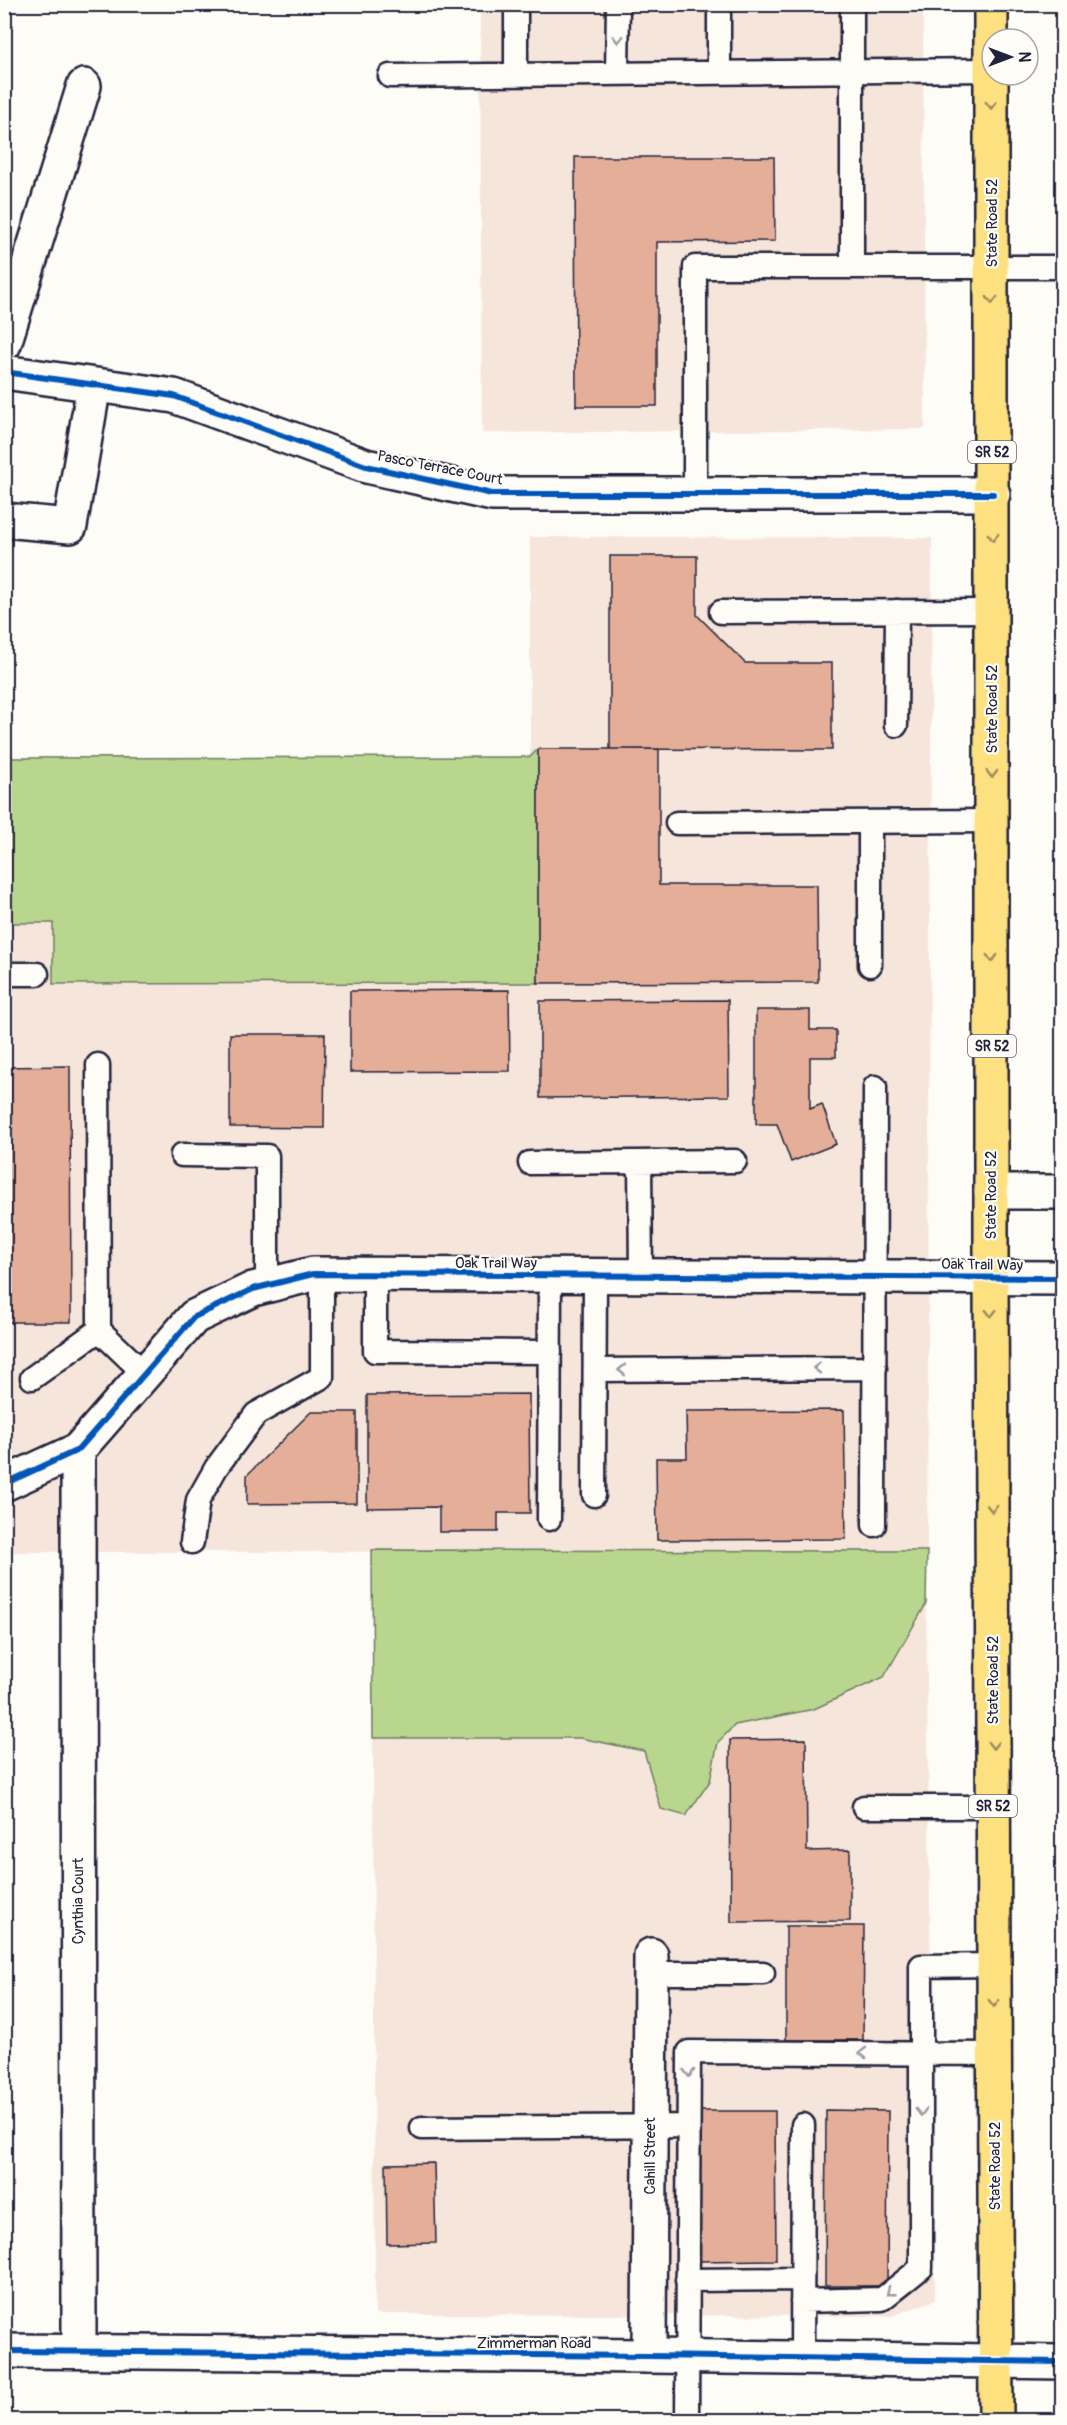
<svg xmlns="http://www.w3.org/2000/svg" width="1067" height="2425" viewBox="0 0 1067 2425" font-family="Pangolin,sans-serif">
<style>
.built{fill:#f6e5db}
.green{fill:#b9d68e;stroke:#6e7c64;stroke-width:1.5}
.building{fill:#e4ae99;stroke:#22223b;stroke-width:1.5}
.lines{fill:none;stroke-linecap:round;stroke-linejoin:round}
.lane-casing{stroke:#22223b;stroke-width:27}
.street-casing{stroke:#22223b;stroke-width:38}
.secondary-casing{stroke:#22223b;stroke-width:38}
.primary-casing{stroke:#22223b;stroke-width:38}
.lane{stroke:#fdfcf7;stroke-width:22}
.street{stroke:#fdfcf7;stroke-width:33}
.secondary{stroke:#fdfcf7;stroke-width:33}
.primary{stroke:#fde080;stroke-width:33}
.cycleway-casing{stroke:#fdfcf7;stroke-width:10}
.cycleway{stroke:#0057b8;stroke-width:6}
.oneway{stroke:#9a9aa2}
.oneway2{stroke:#9a8a61}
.labels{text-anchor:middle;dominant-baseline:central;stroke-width:4.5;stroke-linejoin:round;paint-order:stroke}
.shield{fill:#fdfcf7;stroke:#646373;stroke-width:1.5}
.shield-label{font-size:14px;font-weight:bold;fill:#22223b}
.street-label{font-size:15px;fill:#22223b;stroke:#fdfcf7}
</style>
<rect width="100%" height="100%" fill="#fdfcf7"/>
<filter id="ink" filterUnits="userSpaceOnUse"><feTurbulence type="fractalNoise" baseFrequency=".0167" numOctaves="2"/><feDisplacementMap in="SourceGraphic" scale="12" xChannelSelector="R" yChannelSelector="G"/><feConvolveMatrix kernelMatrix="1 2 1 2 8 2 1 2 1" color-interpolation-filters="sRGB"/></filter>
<g filter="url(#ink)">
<!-- built -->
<path class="built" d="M480,5H923L925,429L482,433Z
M530,537L932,538L927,1551L5,1552V923H54L53,984L538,983V750L530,757Z
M926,1604L935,2300L892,2316L375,2314L373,1738H580L645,1751L661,1809L710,1781L718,1742L735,1725L814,1709L884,1677Z
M428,2408L634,2420H423Z"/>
<!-- green -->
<path class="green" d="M538,749V983L53,984V923H5V758L530,757Z
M372,1550L927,1551L926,1604L884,1677L814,1709L735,1725L718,1742L710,1781L686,1816L661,1809L644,1751L580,1738H373Z"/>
<!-- building -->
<path class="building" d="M575,157H774L775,241L657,242V406H576Z
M610,556H697V615L745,663H832V750L610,749Z
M538,749H659V885H817L818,982L538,983Z
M509,990L510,1071L350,1072V991Z
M728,1000L729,1096L540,1098V1001Z
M756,1010H810V1030H836V1057H810V1109L822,1104L836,1144L791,1162L777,1124H756Z
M230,1034H325L324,1128L230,1127Z
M70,1066L71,1322H4V1067Z
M529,1394L530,1513H498V1532H439V1507L367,1508V1395Z
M844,1410L846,1539L657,1540L656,1458H687L686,1411Z
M311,1412H357V1503L247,1504V1475Z
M806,1739L807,1851L850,1850V1921L731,1922L730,1740Z
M786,1926H864L863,2040H786Z
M826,2110L888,2111L887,2286H825Z
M699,2111H775L776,2260L699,2261Z
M434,2163L436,2243L387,2244L386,2164Z"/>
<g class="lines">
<!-- lane casing -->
<g class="lane-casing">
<path id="lane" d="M852,4V267
M719,73V4
M617,74L618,4
M516,75V4
M390,76L991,70
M695,494V267H1062
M721,612L993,611
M896,725L897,611
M870,822V965
M677,823L992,821
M4,974H37
M98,1065L99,1330L144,1373
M182,1155L267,1156V1286
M640,1162L641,1276
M530,1163L735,1161
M375,1274V1351L550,1352
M595,1370L875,1368
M32,1378L99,1330
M594,1495L595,1276
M549,1519L550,1275
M874,1525L875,1087
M192,1542L198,1500L216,1468L256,1414L322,1377V1274
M864,1807H993
M651,1973H763
M422,2128L688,2126
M687,2280L802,2279
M802,2301L882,2299L921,2268V1966L994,1965
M802,2359L803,2125
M687,2420L689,2052L995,2054"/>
</g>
<!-- street casing -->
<g class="street-casing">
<path id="street" d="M4,344L84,86
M4,372L174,396L366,466L492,494H993
M4,520L70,526L94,385
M991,1192H1062
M78,1450L79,2351
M4,1484L78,1450L194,1317L253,1289L313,1274L1062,1278
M649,2356L651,1955"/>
</g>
<!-- secondary casing -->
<g class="secondary-casing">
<path id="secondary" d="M4,2351L649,2356L1062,2362"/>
</g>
<!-- primary casing -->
<g class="primary-casing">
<path id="primary" d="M991,4V1277L996,2420"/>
</g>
<!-- lane -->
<use href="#lane" class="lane"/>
<!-- street -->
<use href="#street" class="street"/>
<!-- secondary -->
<use href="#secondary" class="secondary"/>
<!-- primary -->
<use href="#primary" class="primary"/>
<!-- cycleway casing -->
<g class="cycleway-casing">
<path id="cycleway" d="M4,372L174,396L366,466L492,494H993
M4,1484L78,1450L194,1317L253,1289L313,1274L1062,1278
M4,2351L649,2356L1062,2362"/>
</g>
<!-- cycleway -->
<use href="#cycleway" class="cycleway"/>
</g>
<!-- one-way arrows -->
<defs><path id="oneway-chevron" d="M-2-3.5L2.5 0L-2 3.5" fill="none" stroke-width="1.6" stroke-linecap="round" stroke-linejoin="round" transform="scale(1.5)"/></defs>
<g class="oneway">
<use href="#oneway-chevron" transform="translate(618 39) rotate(91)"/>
<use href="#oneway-chevron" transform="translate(817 1368) rotate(180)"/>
<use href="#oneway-chevron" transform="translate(622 1370) rotate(180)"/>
<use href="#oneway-chevron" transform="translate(863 2053) rotate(-180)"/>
<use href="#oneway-chevron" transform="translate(689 2073) rotate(90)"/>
<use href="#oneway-chevron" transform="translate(921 2112) rotate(90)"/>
<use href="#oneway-chevron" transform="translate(890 2292) rotate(142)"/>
</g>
<g class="oneway2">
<use href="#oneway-chevron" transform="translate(991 105) rotate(90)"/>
<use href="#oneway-chevron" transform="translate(992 300) rotate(90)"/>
<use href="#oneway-chevron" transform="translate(993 537) rotate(90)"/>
<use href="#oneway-chevron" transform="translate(992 774) rotate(90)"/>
<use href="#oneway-chevron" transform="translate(992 958) rotate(90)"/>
<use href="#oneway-chevron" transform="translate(991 1313) rotate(90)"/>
<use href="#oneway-chevron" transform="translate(992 1508) rotate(90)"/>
<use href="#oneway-chevron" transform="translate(993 1745) rotate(90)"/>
<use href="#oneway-chevron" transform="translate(994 2003) rotate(90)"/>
</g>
</g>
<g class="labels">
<!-- shield labels -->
<g class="shield">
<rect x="968" y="441" width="48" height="22" rx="4.5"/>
<rect x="968" y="1035" width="48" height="22" rx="4.5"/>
<rect x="969" y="1795" width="48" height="22" rx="4.5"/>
</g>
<g class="shield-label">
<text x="992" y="452">SR 52</text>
<text x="992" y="1046">SR 52</text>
<text x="993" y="1806">SR 52</text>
</g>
<!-- street labels -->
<g class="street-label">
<text transform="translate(992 223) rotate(-90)">State Road 52</text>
<text transform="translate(440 468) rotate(11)">Pasco Terrace Court</text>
<text transform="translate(992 709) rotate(-90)">State Road 52</text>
<text transform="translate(991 1195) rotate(-90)">State Road 52</text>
<text x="496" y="1263">Oak Trail Way</text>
<text transform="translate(982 1265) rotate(1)">Oak Trail Way</text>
<text transform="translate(993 1680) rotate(-90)">State Road 52</text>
<text transform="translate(78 1901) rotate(-90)">Cynthia Court</text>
<text transform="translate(650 2156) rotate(-90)">Cahill Street</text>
<text transform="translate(995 2166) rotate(-90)">State Road 52</text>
<text x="534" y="2343">Zimmerman Road</text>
</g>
</g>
<!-- margin -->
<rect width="1067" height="2425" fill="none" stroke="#fdfcf7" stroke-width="24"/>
<rect x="12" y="12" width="1043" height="2401" fill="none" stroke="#22223b" stroke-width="2" filter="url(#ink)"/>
<!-- north arrow -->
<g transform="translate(1010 57) rotate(90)"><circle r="28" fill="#fdfcf7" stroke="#a5a5ac" stroke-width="1.5"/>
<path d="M0-4.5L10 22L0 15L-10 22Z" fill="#22223b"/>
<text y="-9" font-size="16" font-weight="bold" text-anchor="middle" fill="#22223b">N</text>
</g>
</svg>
